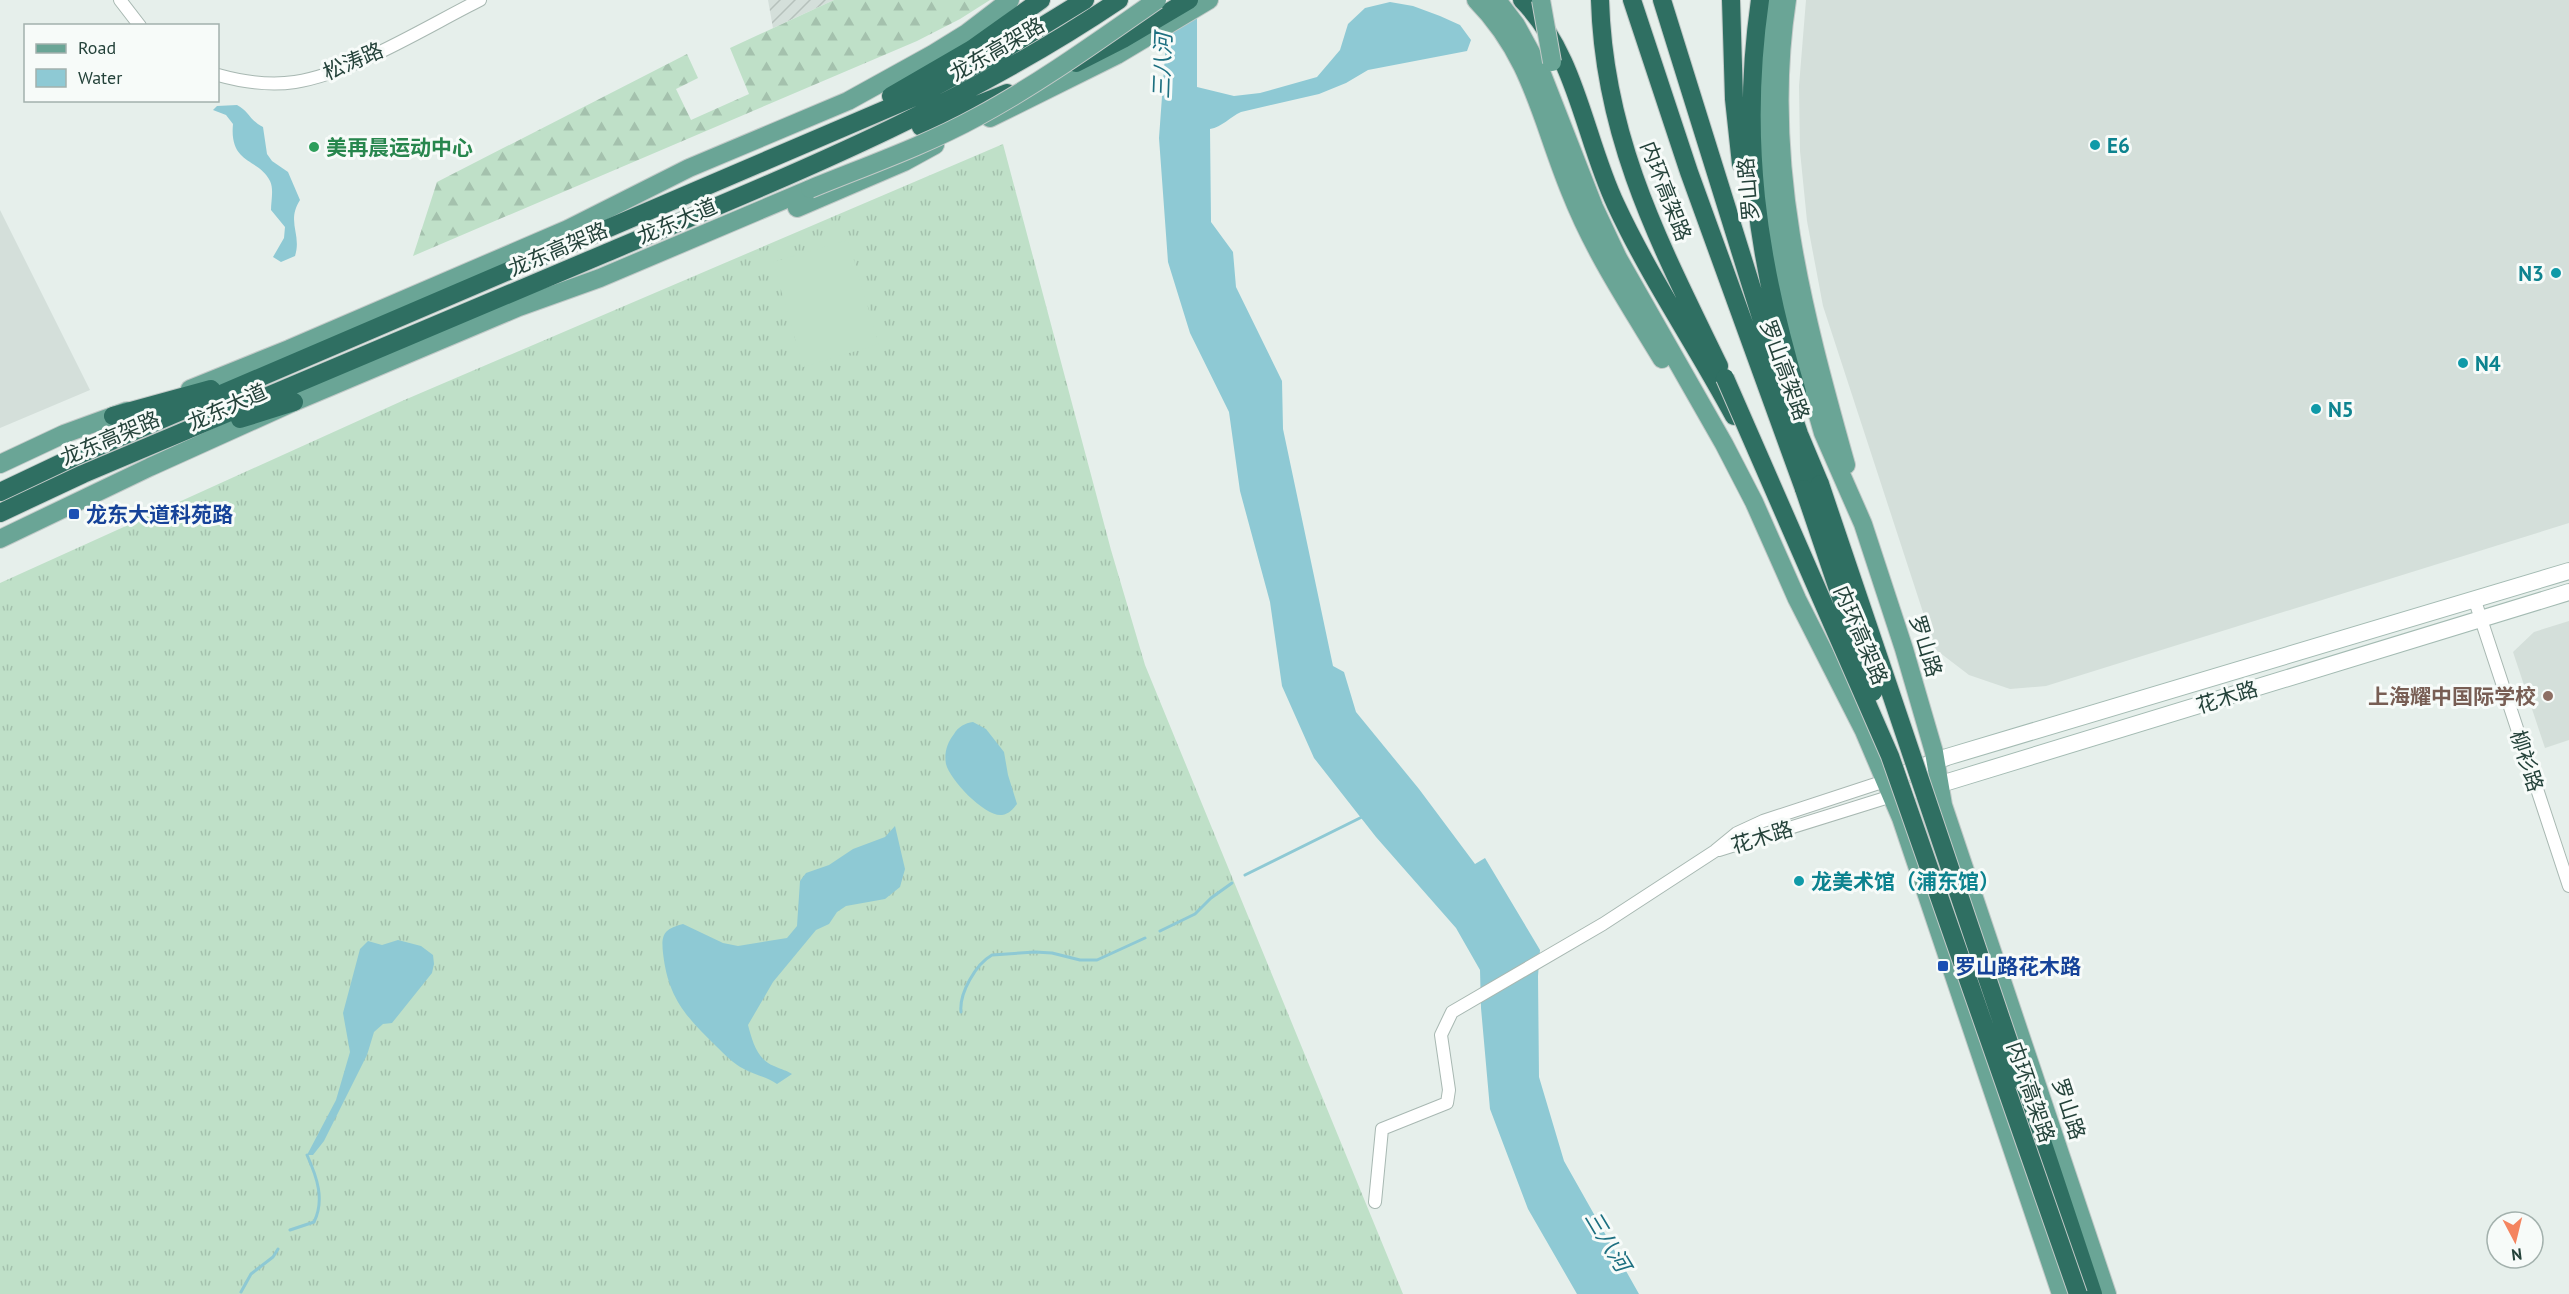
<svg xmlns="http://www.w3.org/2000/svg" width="2569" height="1294" viewBox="0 0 2569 1294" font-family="'PT Sans','Noto Sans SC',sans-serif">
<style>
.built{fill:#d4dfda}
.industrial{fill:url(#industrial-furrows)}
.grass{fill:url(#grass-tufts)}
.forest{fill:url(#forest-firs)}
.pitch{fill:#bfe0c8}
.water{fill:#8ec9d4}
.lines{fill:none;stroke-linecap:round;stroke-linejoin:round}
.stream{stroke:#8ec9d4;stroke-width:3}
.street-casing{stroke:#a8b8b2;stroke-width:14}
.secondary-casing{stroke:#a4bbb3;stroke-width:18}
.primary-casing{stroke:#c2cac8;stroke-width:20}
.highway-casing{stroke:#c2cac8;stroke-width:20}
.street{stroke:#fff;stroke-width:12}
.secondary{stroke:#fff;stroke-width:16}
.primary{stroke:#6aa596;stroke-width:18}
.highway{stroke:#2f6f62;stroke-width:18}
.primary-bridge-casing{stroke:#c2cac8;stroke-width:20;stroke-linecap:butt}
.highway-bridge-casing{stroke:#c2cac8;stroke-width:20;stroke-linecap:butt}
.primary-bridge{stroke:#6aa596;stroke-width:18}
.highway-bridge{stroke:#2f6f62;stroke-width:18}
.culture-dot{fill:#0f9aa8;stroke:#f7fbf9;stroke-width:2}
.leisure-dot{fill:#2e9e5b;stroke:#f7fbf9;stroke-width:2}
.transit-dot{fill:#1a4fb4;stroke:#f7fbf9;stroke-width:2}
.education-dot{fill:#8d6e63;stroke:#f7fbf9;stroke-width:2}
.labels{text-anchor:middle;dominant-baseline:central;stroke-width:6;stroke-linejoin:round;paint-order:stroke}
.street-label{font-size:21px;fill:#24423a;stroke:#f7fbf9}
.culture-label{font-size:21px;font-weight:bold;fill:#0d838f;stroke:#f7fbf9;text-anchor:start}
.leisure-label{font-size:21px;font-weight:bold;fill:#27864d;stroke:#f7fbf9;text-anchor:start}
.transit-label{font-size:21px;font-weight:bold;fill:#164399;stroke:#f7fbf9;text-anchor:start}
.education-label{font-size:21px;font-weight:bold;fill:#785e54;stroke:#f7fbf9;text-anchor:end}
.water-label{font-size:22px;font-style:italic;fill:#1c6f80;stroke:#f7fbf9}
</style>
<defs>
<pattern id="industrial-furrows" width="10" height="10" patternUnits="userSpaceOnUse" patternTransform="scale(1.5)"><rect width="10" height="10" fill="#d4dfda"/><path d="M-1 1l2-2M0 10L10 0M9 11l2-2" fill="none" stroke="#b6c1bc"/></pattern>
<pattern id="grass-tufts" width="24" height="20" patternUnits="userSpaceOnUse" patternTransform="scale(1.5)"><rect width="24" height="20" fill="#bfe0c8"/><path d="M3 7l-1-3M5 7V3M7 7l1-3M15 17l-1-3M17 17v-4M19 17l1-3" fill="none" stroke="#a4c1ad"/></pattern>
<pattern id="forest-firs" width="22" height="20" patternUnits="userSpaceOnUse" patternTransform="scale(1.5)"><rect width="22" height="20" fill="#bfe0c8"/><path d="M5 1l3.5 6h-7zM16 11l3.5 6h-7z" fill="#a4c1ad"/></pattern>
</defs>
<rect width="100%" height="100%" fill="#e6efeb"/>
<!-- built -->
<path class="built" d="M1806,0H2569V523L2046,686L2010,689L1969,675L1935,649L1823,306L1807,221L1800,151L1799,86Z
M0,210L90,390L0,428Z
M2569,621V740L2545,748L2513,652L2534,632Z"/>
<!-- industrial -->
<path class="industrial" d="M768,0H834L773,28Z"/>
<!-- grass -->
<path class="grass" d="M1003,144L1111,550L1145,665L1403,1294H0V583L402,401Z"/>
<!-- forest -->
<path class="forest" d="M834,0H990L960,19L917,41L413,256L437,182L687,54L698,78L676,89L691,120L749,94L730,48Z"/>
<!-- pitch -->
<path class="pitch" d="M848,240L879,344L803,367L773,262Z"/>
<!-- water -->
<path class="water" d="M1169,0H1197V87L1234,96L1260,93L1317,77L1340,50L1348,24L1365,8L1390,2L1413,6L1440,16L1460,25L1471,40L1467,51L1368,70L1346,83L1319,94L1241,112C1230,117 1222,127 1210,129L1211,222L1233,252L1236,287L1282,381L1283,429L1333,666L1344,672L1356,712L1419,789L1475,864L1485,858L1540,950L1538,976L1539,1077L1564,1161L1639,1294H1577L1528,1209L1490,1109L1481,1008L1480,970L1456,928L1376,837L1314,758L1282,686L1270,602L1240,491L1229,412L1190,333L1168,262L1159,138Z
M237,105C249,111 249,120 263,127L267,154L272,161L288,172L300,200C286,222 302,234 295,256L281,262L273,257L284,238L285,227L271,210C271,201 274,189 270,181C259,158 229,165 233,124L226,115L213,110L217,106Z
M973,722L986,729L1004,752L1008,775L1017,804C1013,809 1009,814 1002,815C985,817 950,780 946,764C944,753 947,743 954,734C958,727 965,723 973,722Z
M895,826L905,869L900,887L885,899L846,906L837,912L829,924L816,930L773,982L748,1025C752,1040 757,1060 774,1066C780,1069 786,1070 792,1074L777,1084C767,1077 755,1075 744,1069C734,1064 724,1054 716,1046C685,1016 668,997 663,953C661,934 664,929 683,924L723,943L738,946L787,938L797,926L800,881L806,873L829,865L853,849L885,837Z
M398,940L421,946L433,955L434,964L432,973L392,1023L383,1024L374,1032L367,1055L324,1141L313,1155H307L336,1100L350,1052L343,1013L360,949L368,941L382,945Z"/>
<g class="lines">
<!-- stream -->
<path class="stream" d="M1245,875L1364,816
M1160,931L1195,914L1211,898L1232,883
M961,1012C959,993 976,964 992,955L1035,952L1052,953L1080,960H1097L1145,938
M290,1230L314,1222C325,1200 317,1177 307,1155
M241,1292L251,1274L273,1257L278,1249"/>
<!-- street casing -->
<g class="street-casing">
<path id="street" d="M120,0L140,26
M218,75C243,82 268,86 295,82C353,73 426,27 480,0
M2475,601L2569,886
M1719,850L1892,796
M1375,1202L1382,1129L1447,1103L1449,1090L1441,1035L1452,1012L1603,924L1715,851L1737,833L1763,821L1885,781"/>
</g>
<!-- secondary casing -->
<g class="secondary-casing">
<path id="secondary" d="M1885,781L1947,757L2569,571
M1892,796L1941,784L2569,592"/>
</g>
<!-- primary casing -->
<g class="primary-casing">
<path id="primary" d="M1476,0C1532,57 1541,120 1570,191C1594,252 1628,303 1662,359
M1497,0L1516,25L1540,69L1594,207L1618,258L1724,444L1754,502L1797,599L1864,731L1901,818L2061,1294
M1769,0L1766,127L1768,180L1780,269L1789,314L1823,433L1863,524L1904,649L1934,752L1943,805L2107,1294
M1787,0C1762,162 1803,311 1846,465
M990,118L1117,55L1209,0
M797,208L904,162L935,145
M190,389L289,349L568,229L689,168L848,101L933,54L967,33L1010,0
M0,464L64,434L127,411
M0,539L150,467L294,402L519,307L600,278L810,189"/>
</g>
<!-- highway casing -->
<g class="highway-casing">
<path id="highway" d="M1522,0C1577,55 1584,138 1616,205C1650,278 1696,345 1734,416
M1600,0C1604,139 1660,244 1719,366
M1632,0L1689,172L1804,489
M1662,0L1778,372L1799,434L1820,484
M1731,0L1734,99L1741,164
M1760,0C1740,139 1757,258 1797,392
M1076,63L1123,39L1189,0
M891,96L972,49L1041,0
M921,127L1007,93
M113,416L211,389
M240,419L294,402
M0,492L74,457L917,96L1000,52L1085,0
M0,513L83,474C258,401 432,327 606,253C784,178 959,108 1119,0
M2022,1081L2093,1294"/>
</g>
<!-- street -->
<use href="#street" class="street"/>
<!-- secondary -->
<use href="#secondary" class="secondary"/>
<!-- primary -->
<use href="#primary" class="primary"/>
<!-- highway -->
<use href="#highway" class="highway"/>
<!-- primary-bridge casing -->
<g class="primary-bridge-casing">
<path id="primary-bridge" d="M1541,0L1552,62
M810,189C866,166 924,146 977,117C1040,83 1098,41 1157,0"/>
</g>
<!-- highway-bridge casing -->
<g class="highway-bridge-casing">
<path id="highway-bridge" d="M1725,378L1890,756L2078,1294
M1820,484L2022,1081
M1804,489L1873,692"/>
</g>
<!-- primary-bridge -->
<use href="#primary-bridge" class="primary-bridge"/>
<!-- highway-bridge -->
<use href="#highway-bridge" class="highway-bridge"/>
</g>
<!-- markers -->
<g class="culture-dot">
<circle cx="2095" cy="145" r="6"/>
<circle cx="2556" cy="273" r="6"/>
<circle cx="2463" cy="363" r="6"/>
<circle cx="2316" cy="409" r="6"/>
<circle cx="1799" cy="881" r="6"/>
</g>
<circle class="leisure-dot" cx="314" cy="147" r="6"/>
<g class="transit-dot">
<rect x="68" y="508" width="12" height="12" rx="3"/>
<rect x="1937" y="960" width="12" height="12" rx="3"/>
</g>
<circle class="education-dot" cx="2548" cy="696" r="6"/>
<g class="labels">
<!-- street labels -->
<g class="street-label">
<text transform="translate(997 49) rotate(-30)">龙东高架路</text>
<text transform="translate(353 61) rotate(-23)">松涛路</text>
<text transform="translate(1748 189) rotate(-95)">罗山路</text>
<text transform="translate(1666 191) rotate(69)">内环高架路</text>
<text transform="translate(677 221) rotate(-23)">龙东大道</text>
<text transform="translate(558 249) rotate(-23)">龙东高架路</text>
<text transform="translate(1785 370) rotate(70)">罗山高架路</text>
<text transform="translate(227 407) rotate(-24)">龙东大道</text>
<text transform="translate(110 438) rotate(-23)">龙东高架路</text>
<text transform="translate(1861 635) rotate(67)">内环高架路</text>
<text transform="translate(1926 646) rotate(73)">罗山路</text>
<text transform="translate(2227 697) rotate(-17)">花木路</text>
<text transform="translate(2527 761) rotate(72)">柳衫路</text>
<text transform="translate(1762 837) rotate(-17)">花木路</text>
<text transform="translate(2031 1092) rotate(71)">内环高架路</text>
<text transform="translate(2069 1109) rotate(72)">罗山路</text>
</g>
<!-- culture labels -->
<g class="culture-label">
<text x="2107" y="145">E6</text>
<text x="2544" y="273" text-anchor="end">N3</text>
<text x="2475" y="363">N4</text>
<text x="2328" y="409">N5</text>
<text x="1811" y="881">龙美术馆（浦东馆）</text>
</g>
<!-- leisure labels -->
<g class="leisure-label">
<text x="326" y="147">美再晨运动中心</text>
</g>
<!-- transit labels -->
<g class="transit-label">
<text x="86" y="514">龙东大道科苑路</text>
<text x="1955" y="966">罗山路花木路</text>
</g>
<!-- education labels -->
<g class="education-label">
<text x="2536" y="696">上海耀中国际学校</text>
</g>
<!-- water labels -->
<g class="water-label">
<text transform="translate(1162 66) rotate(-88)">三八河</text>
<text transform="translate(1608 1241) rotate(59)">三八河</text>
</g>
</g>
<!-- legend -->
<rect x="24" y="24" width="195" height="78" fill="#f7fbf9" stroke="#a3b1ad" stroke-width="1.5"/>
<rect x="36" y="44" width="30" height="9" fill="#6aa596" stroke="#a3b1ad" stroke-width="1.5"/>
<text x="78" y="54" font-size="18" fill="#24423a">Road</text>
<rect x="36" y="69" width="30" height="18" fill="#8ec9d4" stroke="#a3b1ad" stroke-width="1.5"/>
<text x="78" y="84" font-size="18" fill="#24423a">Water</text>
<!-- north arrow -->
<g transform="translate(2515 1240) rotate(173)"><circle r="28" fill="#f7fbf9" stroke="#a3b1ad" stroke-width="1.5"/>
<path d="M0-4.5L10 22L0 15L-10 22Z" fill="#f4845f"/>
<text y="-9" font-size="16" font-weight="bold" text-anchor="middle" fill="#24423a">N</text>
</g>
</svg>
